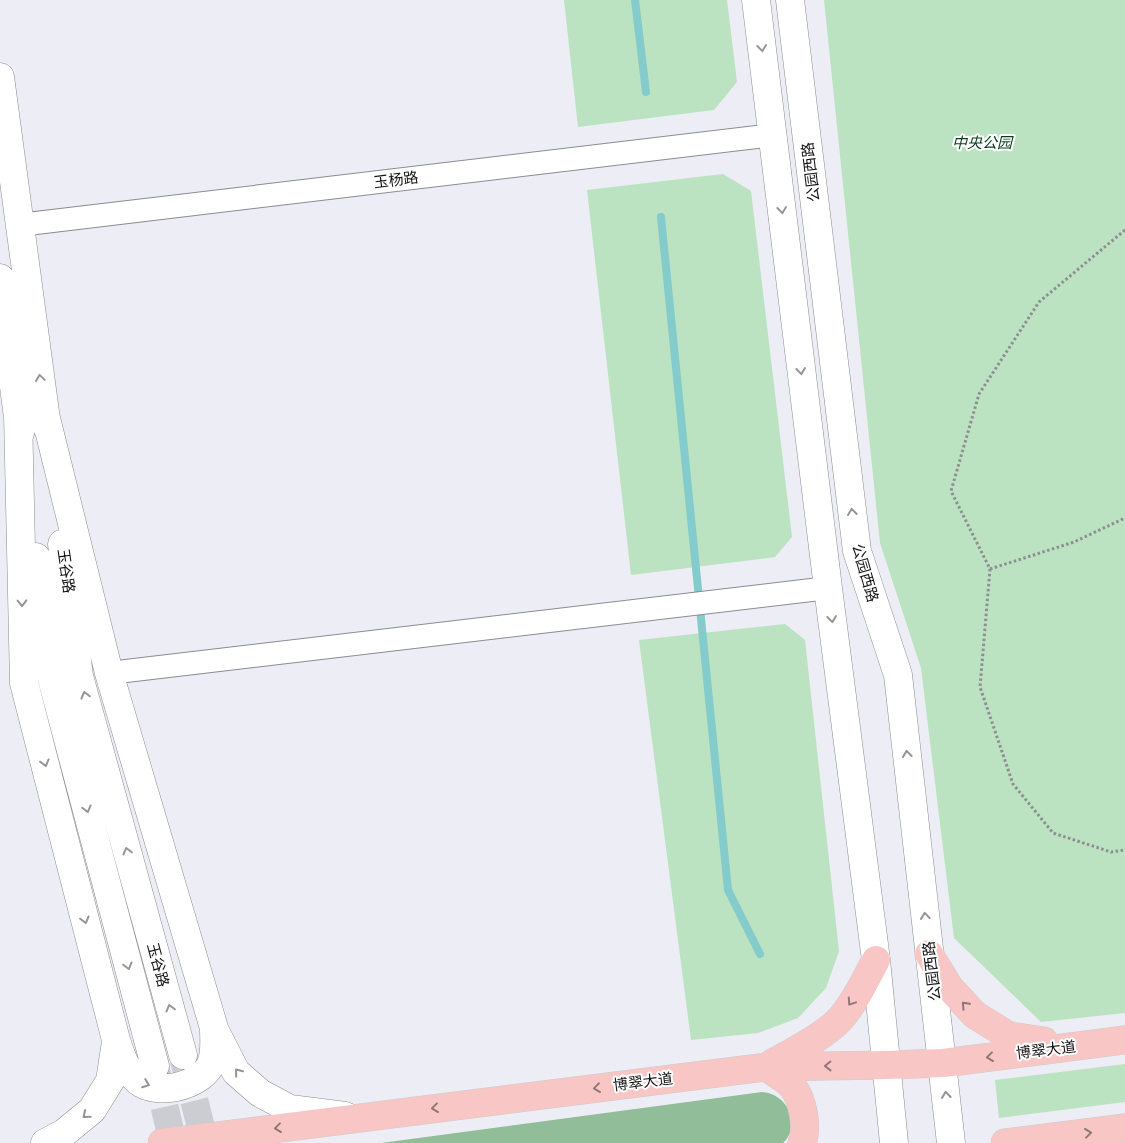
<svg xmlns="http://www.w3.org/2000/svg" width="1125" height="1143" viewBox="0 0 1125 1143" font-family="'Roboto Serif','Noto Sans SC',serif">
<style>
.green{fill:#bbe2c1}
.forest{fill:#91bd98}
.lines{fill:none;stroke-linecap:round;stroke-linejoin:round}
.stream{stroke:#84cbcc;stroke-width:8}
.secondary-tunnel{stroke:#ccccd3;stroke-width:28;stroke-dasharray:28 14;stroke-linecap:butt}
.street-casing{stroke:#8b8b92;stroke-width:24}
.secondary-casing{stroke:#8b8b92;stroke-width:29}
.primary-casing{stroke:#cbcbcc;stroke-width:29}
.path{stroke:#8e8e93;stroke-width:3;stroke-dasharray:2.5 2.5;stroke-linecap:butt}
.street{stroke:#fff;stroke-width:22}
.secondary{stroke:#fff;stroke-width:28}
.primary{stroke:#f8c7c5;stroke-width:28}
.oneway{stroke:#959596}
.oneway2{stroke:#917676}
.labels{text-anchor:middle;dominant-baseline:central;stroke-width:4;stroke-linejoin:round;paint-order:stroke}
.park-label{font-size:15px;font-style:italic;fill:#073c19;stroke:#fff}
.street-label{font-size:15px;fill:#131315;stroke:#fff}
</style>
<rect width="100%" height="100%" fill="#ededf5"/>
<!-- green -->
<path class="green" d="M564,0H727L737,82L714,110L578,127Z
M824,0H1125V1013L1041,1022L954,938L921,668L880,543Z
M723,174L751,191L792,537L775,557L631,575L587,190Z
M785,624L805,640L839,951L826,988L798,1018L758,1033L691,1040L639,640Z
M1125,1064V1102L999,1118L995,1080Z"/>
<!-- forest -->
<path class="forest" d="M762,1092C788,1094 802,1125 783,1143H381Z"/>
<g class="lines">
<!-- stream -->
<path class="stream" d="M635,0L646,92
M661,217L728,890L760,954"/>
<!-- secondary-tunnel -->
<path class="secondary-tunnel" d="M184,1060L205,1143
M155,1066L173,1143"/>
<!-- street casing -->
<g class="street-casing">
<path id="street" d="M19,225L773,135
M109,673L828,588"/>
</g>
<!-- secondary casing -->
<g class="secondary-casing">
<path id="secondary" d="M756,0L828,588L876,960L894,1143
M790,0L857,551L898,675L951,1143
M0,77L47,427
M0,278L20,433
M18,414L24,683L116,1040C121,1055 125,1070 138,1081C156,1096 198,1087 210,1066C216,1055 214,1041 214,1028L109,673L44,410
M62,544L79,676L183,1055
M36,557L52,679L155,1066
M214,1029L236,1072L260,1093L290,1109L345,1116
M45,1143L64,1133L92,1110L110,1081L116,1042"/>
</g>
<!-- primary casing -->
<g class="primary-casing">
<path id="primary" d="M929,954L949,987L975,1015L1009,1036L1044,1041
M162,1143L766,1067L886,1065L943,1063L1125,1040
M802,1143C808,1127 803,1099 792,1086C785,1078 774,1073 766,1067C788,1054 815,1042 835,1024C852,1009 865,980 876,960
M1005,1143L1125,1128"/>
</g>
<!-- path -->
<path class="path" d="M1125,230L1039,302L979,394L951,491L990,569L980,687L1013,784L1053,833L1111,852L1125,850
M990,569L1074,542L1125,518"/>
<!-- street -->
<use href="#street" class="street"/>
<!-- secondary -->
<use href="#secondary" class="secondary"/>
<!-- primary -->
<use href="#primary" class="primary"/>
</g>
<!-- one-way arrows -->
<defs><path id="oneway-chevron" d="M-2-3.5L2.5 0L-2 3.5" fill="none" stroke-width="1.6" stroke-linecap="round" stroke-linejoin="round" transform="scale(1.25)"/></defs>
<g class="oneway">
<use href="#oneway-chevron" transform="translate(762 48) rotate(83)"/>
<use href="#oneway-chevron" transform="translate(782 210) rotate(83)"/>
<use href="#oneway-chevron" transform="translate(801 371) rotate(83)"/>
<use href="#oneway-chevron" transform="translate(40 378) rotate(-98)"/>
<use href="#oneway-chevron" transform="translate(852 512) rotate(-97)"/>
<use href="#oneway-chevron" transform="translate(22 603) rotate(89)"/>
<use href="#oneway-chevron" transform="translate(832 619) rotate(83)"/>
<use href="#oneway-chevron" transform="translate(85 695) rotate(-105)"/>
<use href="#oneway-chevron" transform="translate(907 754) rotate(-96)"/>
<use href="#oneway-chevron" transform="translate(45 763) rotate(75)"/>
<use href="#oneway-chevron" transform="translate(87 809) rotate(75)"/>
<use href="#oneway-chevron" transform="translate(127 851) rotate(-105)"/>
<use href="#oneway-chevron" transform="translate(925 916) rotate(-96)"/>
<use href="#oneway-chevron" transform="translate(85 920) rotate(75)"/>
<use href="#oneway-chevron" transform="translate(128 966) rotate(75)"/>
<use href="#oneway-chevron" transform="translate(170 1008) rotate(-105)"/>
<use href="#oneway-chevron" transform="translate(238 1072) rotate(-129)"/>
<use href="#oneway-chevron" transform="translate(146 1084) rotate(21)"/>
<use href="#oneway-chevron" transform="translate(946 1095) rotate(-96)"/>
<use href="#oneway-chevron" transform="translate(86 1115) rotate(140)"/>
</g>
<g class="oneway2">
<use href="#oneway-chevron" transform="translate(851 1002) rotate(124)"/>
<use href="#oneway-chevron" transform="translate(965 1005) rotate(-133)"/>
<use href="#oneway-chevron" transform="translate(990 1057) rotate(173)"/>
<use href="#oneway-chevron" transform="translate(828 1066) rotate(179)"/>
<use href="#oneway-chevron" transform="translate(597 1088) rotate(173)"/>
<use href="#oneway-chevron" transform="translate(435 1108) rotate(173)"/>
<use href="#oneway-chevron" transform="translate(278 1128) rotate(173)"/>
<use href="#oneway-chevron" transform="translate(1088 1133) rotate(-7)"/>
</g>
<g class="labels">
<!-- park labels -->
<g class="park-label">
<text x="982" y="143">中央公园</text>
</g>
<!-- street labels -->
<g class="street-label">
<text transform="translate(811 172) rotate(-97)">公园西路</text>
<text transform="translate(396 180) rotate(-7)">玉杨路</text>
<text transform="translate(66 571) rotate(82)">玉谷路</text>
<text transform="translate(865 573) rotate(74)">公园西路</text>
<text transform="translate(158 965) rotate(75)">玉谷路</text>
<text transform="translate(932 971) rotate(-97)">公园西路</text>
<text transform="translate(1046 1050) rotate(-7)">博翠大道</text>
<text transform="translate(643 1082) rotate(-7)">博翠大道</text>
</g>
</g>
</svg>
